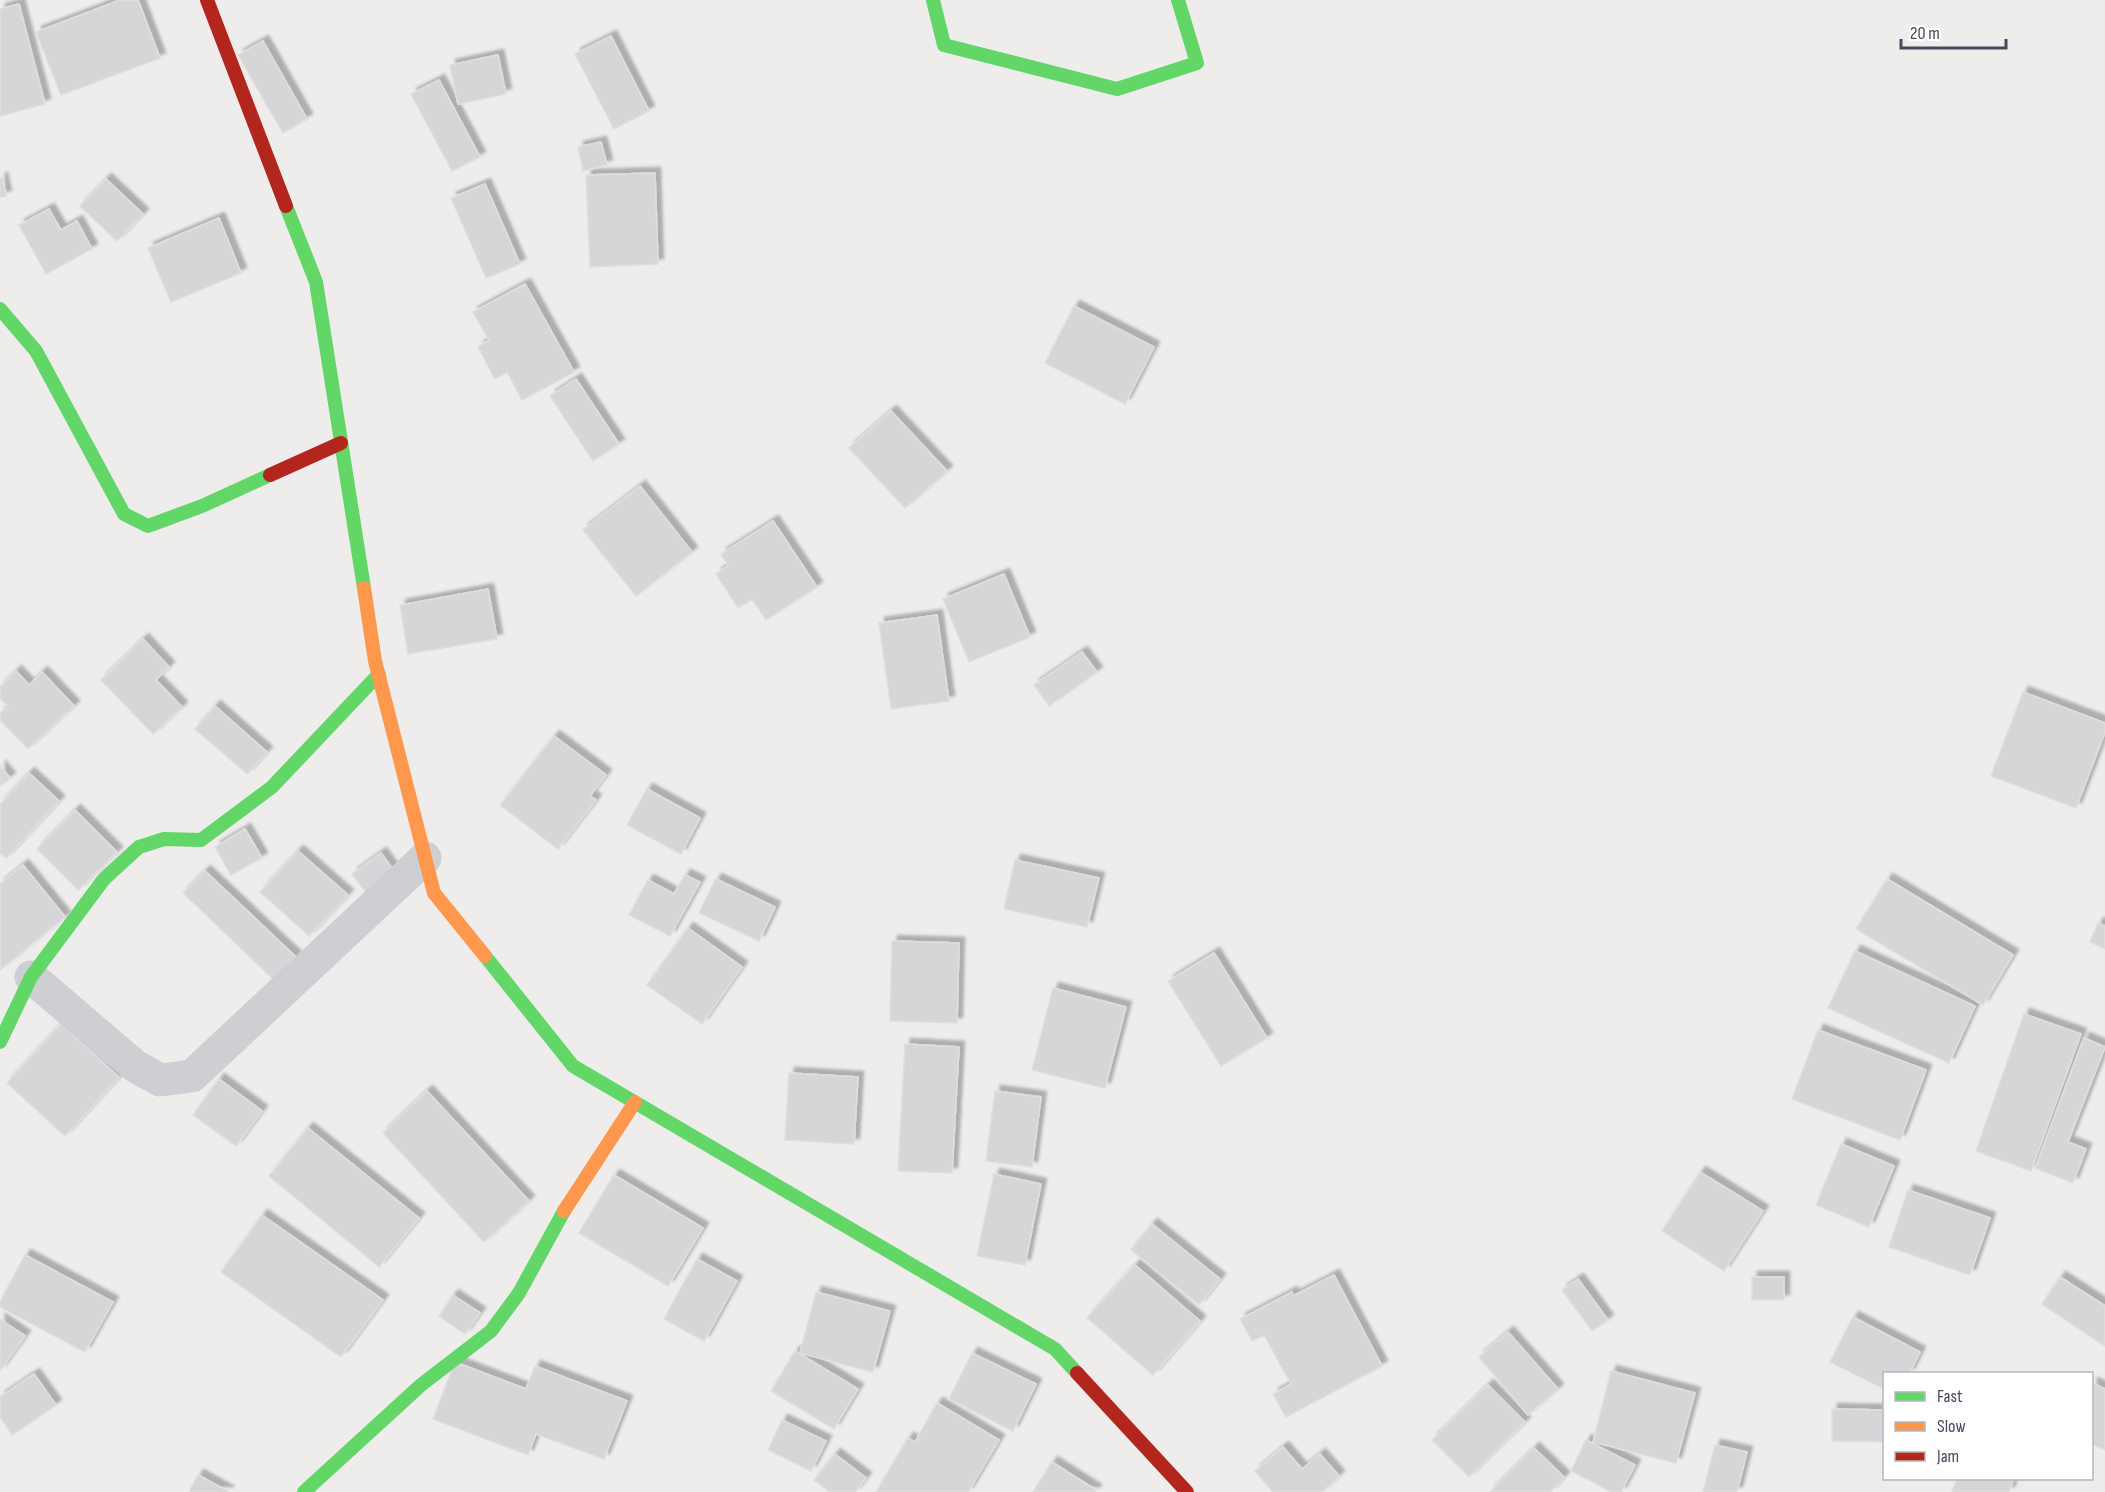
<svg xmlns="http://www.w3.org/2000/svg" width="2105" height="1492" viewBox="0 0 2105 1492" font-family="'Sofia Sans Condensed',sans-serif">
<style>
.building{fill:#d6d6d8;stroke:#dfdedf;stroke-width:1.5;filter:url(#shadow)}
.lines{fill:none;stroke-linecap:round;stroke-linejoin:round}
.street{stroke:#cdcfd2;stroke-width:33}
.fast{stroke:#63d668;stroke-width:14}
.slow{stroke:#ff974d;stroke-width:14}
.jam{stroke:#b3261e;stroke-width:14}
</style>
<defs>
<filter id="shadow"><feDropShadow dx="5.5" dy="-5.5" stdDeviation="1.5" flood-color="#0004"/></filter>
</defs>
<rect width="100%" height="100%" fill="#eeedec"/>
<!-- building -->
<path class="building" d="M120,0H138L160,58L61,95L36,32Z
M19,4L45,104L0,116V9Z
M611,36L649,111L614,129L575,54Z
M263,41L307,119L283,133L238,55Z
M498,55L506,94L458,104L450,65Z
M439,80L480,157L452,171L411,94Z
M601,142L607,165L583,171L578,147Z
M655,173L658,264L590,267L586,175Z
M2,178L6,196L0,197V179Z
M106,179L143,214L117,241L80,206Z
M485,184L520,264L486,278L451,198Z
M49,209L61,230L77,221L92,249L46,274L19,225Z
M219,218L241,273L171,302L148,248Z
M525,284L574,372L522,400L507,372L495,379L478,347L489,340L473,312Z
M1074,306L1154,347L1125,404L1045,363Z
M576,379L619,444L593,461L550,396Z
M891,411L947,471L905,508L849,448Z
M640,486L692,552L636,596L583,530Z
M773,521L817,587L766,620L752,599L738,608L716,574L728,566L721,554Z
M1004,574L1030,637L969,662L943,599Z
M488,589L497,639L408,654L400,605Z
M937,615L949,701L891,709L879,623Z
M143,639L169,667L156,680L182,707L153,734L101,680Z
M1082,652L1097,672L1049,706L1034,685Z
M16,671L29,685L42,672L74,706L28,749L0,720V713L8,706L0,698V687Z
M2023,692L2105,723V732L2076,808L1991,776Z
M215,706L267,752L247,774L195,729Z
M554,736L606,775L590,796L596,800L558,849L500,805Z
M0,766L10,778L0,786Z
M29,773L59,801L6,858L0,853V804Z
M647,789L700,818L681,854L627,825Z
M75,810L117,852L78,890L37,849Z
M245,829L262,858L231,875L215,847Z
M298,851L348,895L309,936L260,892Z
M381,853L397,875L368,895L352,874Z
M1015,860L1099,878L1087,927L1004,909Z
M23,865L65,917L0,970V884Z
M205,871L296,957L274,980L183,893Z
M685,875L700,882L670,936L629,915L648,880L674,894Z
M716,879L775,907L759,941L699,913Z
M1887,879L2013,955L1983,1005L1856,929Z
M2098,923L2105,926V949L2090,942Z
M688,928L742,967L702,1024L647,985Z
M892,941L959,943L957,1023L890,1021Z
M1855,951L1975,1006L1949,1063L1828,1008Z
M1214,953L1267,1038L1221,1066L1168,981Z
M1053,988L1126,1007L1105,1088L1032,1070Z
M2024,1014L2081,1034L2031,1171L1976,1151Z
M61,1024L119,1077L65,1136L7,1083Z
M1818,1030L1926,1070L1900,1140L1792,1099Z
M2084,1038L2105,1047L2068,1142L2086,1149L2073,1183L2035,1168Z
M905,1044L959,1047L952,1173L898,1171Z
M789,1073L858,1077L854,1144L785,1140Z
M219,1079L262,1111L236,1146L193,1115Z
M427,1091L529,1201L484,1242L383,1133Z
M995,1091L1041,1097L1032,1167L986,1161Z
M308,1128L419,1218L379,1267L269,1176Z
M1841,1144L1894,1166L1869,1227L1816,1205Z
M1700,1172L1763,1211L1724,1271L1662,1231Z
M994,1174L1041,1184L1025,1265L977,1256Z
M614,1175L703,1228L668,1286L579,1233Z
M1908,1190L1990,1218L1970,1275L1889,1247Z
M262,1215L383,1300L341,1357L221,1272Z
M1152,1224L1220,1279L1199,1305L1131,1250Z
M25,1255L113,1302L85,1352L0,1307V1302Z
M697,1259L737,1281L704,1341L664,1319Z
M1135,1265L1200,1321L1153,1375L1087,1318Z
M1334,1275L1382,1366L1286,1417L1273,1394L1291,1384L1264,1335L1252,1341L1240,1319L1292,1292L1293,1296Z
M1752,1277H1784V1300H1752Z
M2060,1277L2105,1306V1346L2042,1304Z
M1578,1279L1608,1320L1592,1331L1562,1290Z
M816,1292L890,1311L873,1372L800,1353Z
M453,1295L480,1313L465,1334L439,1316Z
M1853,1317L1920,1352L1909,1374H1884V1389L1830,1362Z
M0,1319L25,1336L0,1371Z
M1508,1332L1558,1389L1528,1415L1479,1357Z
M795,1351L858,1389L834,1429L771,1391Z
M972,1353L1036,1384L1013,1431L949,1399Z
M455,1362L526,1389L535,1366L627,1401L604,1459L536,1434L528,1455L433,1419Z
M1611,1371L1695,1393L1676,1463L1593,1442Z
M34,1374L56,1405L12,1435L0,1417V1397Z
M2092,1383L2105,1389V1450L2092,1444Z
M1488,1385L1525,1422L1469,1477L1432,1440Z
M937,1403L999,1440L968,1492H876L908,1438L915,1442Z
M1832,1409L1884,1410V1442L1832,1441Z
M782,1420L826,1441L811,1471L768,1450Z
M1586,1440L1635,1465L1621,1492H1612L1571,1471Z
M1715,1445L1747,1452L1737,1492H1703Z
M1283,1447L1302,1469L1320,1454L1339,1476L1322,1492H1273L1255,1471Z
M1534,1448L1564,1477L1550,1492H1490Z
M835,1454L866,1478L855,1492H830L814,1480Z
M1052,1462L1096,1490L1095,1492H1033Z
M198,1475L229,1492H189Z
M1957,1478H2014L2009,1492H1952Z"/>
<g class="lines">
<!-- street -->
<path class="street" d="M31,977L135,1066L160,1080L192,1076L425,858"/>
<!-- fast -->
<path class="fast" d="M933,0L944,45L1117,89L1197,63L1178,0
M286,206L316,282L364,588
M0,309L36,351L124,514L148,526L202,506L270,475
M485,956L573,1066L1055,1349L1077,1373
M0,1042L31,977L104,879L139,847L164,839L201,840L272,787L379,674
M304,1492L421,1385L491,1331L519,1293L564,1211"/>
<!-- slow -->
<path class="slow" d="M364,588L375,661L434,893L485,956
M564,1211L635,1102"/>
<!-- jam -->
<path class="jam" d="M207,0L286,206
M270,475L341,443
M1077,1373L1187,1492"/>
</g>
<!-- legend -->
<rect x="1883" y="1372" width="210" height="108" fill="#ffffff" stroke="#b3b7bd" stroke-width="1.5"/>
<rect x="1895" y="1392" width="30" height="9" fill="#63d668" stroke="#b3b7bd" stroke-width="1.5"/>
<text x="1937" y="1402" font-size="18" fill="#424b5b">Fast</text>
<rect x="1895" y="1422" width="30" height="9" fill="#ff974d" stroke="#b3b7bd" stroke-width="1.5"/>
<text x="1937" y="1432" font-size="18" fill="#424b5b">Slow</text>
<rect x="1895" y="1452" width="30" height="9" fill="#b3261e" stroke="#b3b7bd" stroke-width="1.5"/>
<text x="1937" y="1462" font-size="18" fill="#424b5b">Jam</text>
<!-- scale -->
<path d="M1901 39v9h105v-9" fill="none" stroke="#424b5b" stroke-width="3"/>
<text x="1910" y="39" font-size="18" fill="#424b5b" stroke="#ffffff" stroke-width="4.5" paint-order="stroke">20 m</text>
</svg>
